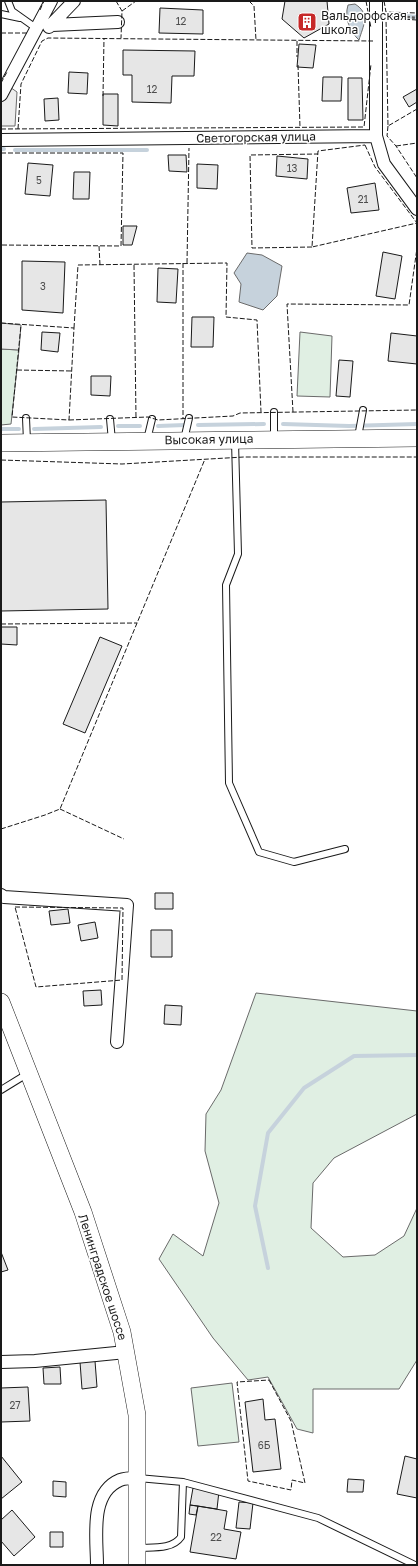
<svg xmlns="http://www.w3.org/2000/svg" width="418" height="1566" viewBox="0 0 418 1566" font-family="'Golos Text',sans-serif">
<style>
.green{fill:#e0efe3;stroke:#6a6a6a}
.parking{fill:#ededed;stroke:#6a6a6a}
.water{fill:#c6d2dc;stroke:#6a6a6a}
.lines{fill:none;stroke-linecap:round;stroke-linejoin:round}
.stream{stroke:#c6d2dc;stroke-width:4}
.building{fill:#e6e6e6;stroke:#1a1a1a}
.lane-casing{stroke:#1a1a1a;stroke-width:8}
.street-casing{stroke:#1a1a1a;stroke-width:14}
.secondary-casing{stroke:#1a1a1a;stroke-width:18}
.path{stroke:#5f5f5f;stroke-width:2.5;stroke-dasharray:3 2;stroke-linecap:butt}
.lane{stroke:#fff;stroke-width:6}
.street{stroke:#fff;stroke-width:12}
.secondary{stroke:#fff;stroke-width:17}
.fence{stroke:#1a1a1a;stroke-width:1;stroke-dasharray:5 2;stroke-linecap:butt}
.labels{text-anchor:middle;dominant-baseline:central;stroke-width:3;stroke-linejoin:round;paint-order:stroke}
.number-label{font-size:10px;fill:#4d4d4d}
.poi-label{font-size:12px;fill:#1a1a1a;stroke:#fff;text-anchor:start}
.street-label{font-size:12px;fill:#1a1a1a;stroke:#fff}
</style>
<rect width="100%" height="100%" fill="#fff"/>
<!-- green -->
<path class="green" d="M300,332L332,336L330,397L297,396Z
M1,349L19,350L11,424L1,425Z
M256,993L417,1011V1114L334,1158L313,1183L311,1228L343,1257L375,1255L404,1236L417,1208V1360L399,1389H313V1433L297,1429L268,1377L248,1380L213,1338L159,1259L173,1234L203,1256L219,1203L205,1151L206,1114L221,1090Z
M232,1383L239,1442L198,1446L191,1388Z"/>
<!-- parking -->
<path class="parking" d="M7,85L17,92L15,126H1V97Z
M1,323L21,325L19,350L1,349Z"/>
<!-- water -->
<path class="water" d="M355,4C371,14 363,26 359,40C350,32 344,18 348,5Z
M247,253L262,255L282,266L277,296L263,310L239,302L241,284L234,273Z"/>
<g class="lines">
<!-- stream -->
<path class="stream" d="M387,14L417,17
M1,149H4
M15,150H147
M283,424L349,426L417,424
M198,425L264,424
M118,426H140
M158,426L185,425
M1,429H19
M34,429L101,427
M268,1268L255,1206L268,1133L304,1088L354,1056L417,1055"/>
</g>
<!-- building -->
<path class="building" d="M285,1H327L329,24L304,38L282,19Z
M160,8L203,10V34L159,33Z
M299,44L316,45L313,68L297,67Z
M123,50L195,51L194,76H172L171,103L132,102V75H123Z
M69,72L88,73L87,94L68,93Z
M323,77H342L341,101H322Z
M348,78H362L363,120H348Z
M417,89V102L409,107L403,97Z
M103,94H118V126L103,125Z
M58,98L59,120L45,121L44,99Z
M168,155H186L187,172L169,171Z
M277,156L308,159L307,179L276,176Z
M28,163L53,165L50,196L25,194Z
M197,164L218,165L217,189L197,188Z
M74,172H90L89,199H73Z
M375,183L379,210L351,213L347,188Z
M123,226H137L132,245H123Z
M383,252L402,256L395,299L376,296Z
M22,261L65,262L63,313L22,310Z
M158,268L178,269L176,303L157,302Z
M192,317H214L213,347H191Z
M42,332L60,333L58,352L41,350Z
M391,333L417,336V364L388,361Z
M339,360L353,361L350,397L336,396Z
M91,376H111L110,396L91,395Z
M106,500L108,609L1,611V502Z
M1,627H17V645L1,644Z
M100,637L122,646L85,733L63,724Z
M155,893H173V909H155Z
M68,909L70,923L51,925L49,911Z
M95,922L98,938L81,941L78,925Z
M151,930H172V957H151Z
M101,990L102,1005L84,1006L83,991Z
M165,1005L182,1006L181,1025L164,1024Z
M1,1252L8,1270L1,1272Z
M95,1361L97,1387L82,1389L80,1362Z
M60,1367L61,1384H44L43,1368Z
M28,1387L30,1421L1,1422V1388Z
M263,1399L265,1420L275,1419L281,1469L253,1472L245,1402Z
M1,1456L22,1482L1,1499Z
M405,1456L417,1459V1498L397,1494Z
M348,1479L364,1480L363,1492H347Z
M53,1481L66,1482V1497L53,1496Z
M193,1488L219,1491L217,1509L190,1505Z
M239,1502L253,1503L250,1529L236,1528Z
M190,1505L198,1506L196,1515L189,1514Z
M198,1506L227,1511L224,1529L241,1532L236,1559L190,1552Z
M12,1510L35,1537L14,1556L1,1541V1520Z
M50,1532H63V1547H50Z"/>
<g class="lines">
<!-- lane casing -->
<g class="lane-casing">
<path id="lane" d="M8,1L12,11L36,28
M1,14L20,18
M274,412V438
M26,418L27,441
M110,419L112,441
M358,437L363,410
M147,440L152,419
M184,440L189,418
M235,441L238,554L226,585L229,783L259,852L294,862L345,849
M1,1090L27,1074
M138,1478L183,1482L318,1518L415,1565
M138,1548C152,1547 172,1550 181,1537L183,1482"/>
</g>
<!-- street casing -->
<g class="street-casing">
<path id="street" d="M376,1V136L384,164L417,209
M52,25L118,22
M49,27L74,1
M1,95L51,1
M1,140L376,136
M1,895L4,897L127,905L117,1042
M1,1362L35,1361L126,1352
M97,1565C97,1538 89,1493 120,1480C125,1478 132,1478 138,1478"/>
</g>
<!-- secondary casing -->
<g class="secondary-casing">
<path id="secondary" d="M1,443L417,438
M1,1002L83,1212L122,1332L137,1415V1565"/>
</g>
<!-- path -->
<path class="path" d="M387,15L417,18"/>
<!-- lane -->
<use href="#lane" class="lane"/>
<!-- street -->
<use href="#street" class="street"/>
<!-- secondary -->
<use href="#secondary" class="secondary"/>
<!-- fence -->
<path class="fence" d="M116,1L122,11L121,38
M249,1L254,6L256,40
M366,1L371,28
M384,1L386,12L417,13
M40,10L44,1
M122,11L136,1
M417,20L386,18L388,126L417,109
M1,33H27
M297,41V57
M298,65L300,127
M1,83L7,72
M103,96L104,38
M388,126L387,136L396,146L417,178
M1,129L364,127L371,64
M18,129L21,84L42,41L48,38L373,41
M365,145L375,167L417,223L312,247L318,151Z
M396,146L417,143
M1,153H123L121,246L1,245
M99,246L100,265
M312,247L252,248L250,155L318,154
M183,263V419
M187,263L189,148
M134,265L136,418
M1,323L74,328L69,420L12,417L21,325
M74,328L78,265L227,263L226,317L257,320L261,412
M17,370L72,371
M293,412L287,304L409,305L417,248
M69,420L148,417L158,420L233,416L240,413L417,410
M1,460L122,464L244,457H417
M1,624L137,623
M60,809L124,839
M1,829L45,815L60,809L205,459
M15,907L123,908L122,980L36,987Z
M269,1380L291,1421L305,1483L292,1480L291,1490L248,1481L237,1382Z"/>
</g>
<!-- icons -->
<defs>
<g id="building-square" transform="scale(1)"><rect x="-9" y="-9" width="18" height="18" rx="4" fill="#c62828" stroke="#fff"/><path d="M-4-6H4V6H1V3H-1V6H-4ZM-2.5-4.3h1.7v1.8h-1.7ZM.8-4.3h1.7v1.8H.8ZM-2.5-1h1.7V.8h-1.7ZM.8-1h1.7V.8H.8Z" fill="#fff"/></g>
</defs>
<g fill-rule="evenodd">
<use href="#building-square" x="307" y="22"/>
</g>
<g class="labels">
<!-- number labels -->
<g class="number-label">
<text x="181" y="21">12</text>
<text x="152" y="89">12</text>
<text x="292" y="168">13</text>
<text x="39" y="180">5</text>
<text x="363" y="199">21</text>
<text x="43" y="286">3</text>
<text x="15" y="1405">27</text>
<text x="264" y="1445">6Б</text>
<text x="216" y="1537">22</text>
</g>
<!-- poi labels -->
<g class="poi-label">
<text x="321" y="15">Вальдорфская<tspan x="321" dy="14">школа</tspan></text>
</g>
<!-- street labels -->
<g class="street-label">
<text transform="translate(256 137) rotate(-1)">Светогорская улица</text>
<text transform="translate(209 439) rotate(-1)">Высокая улица</text>
<text transform="translate(103 1277) rotate(72)">Ленинградское шоссе</text>
</g>
</g>
<!-- border -->
<rect width="418" height="1566" fill="none" stroke="#1a1a1a" stroke-width="4"/>
</svg>
